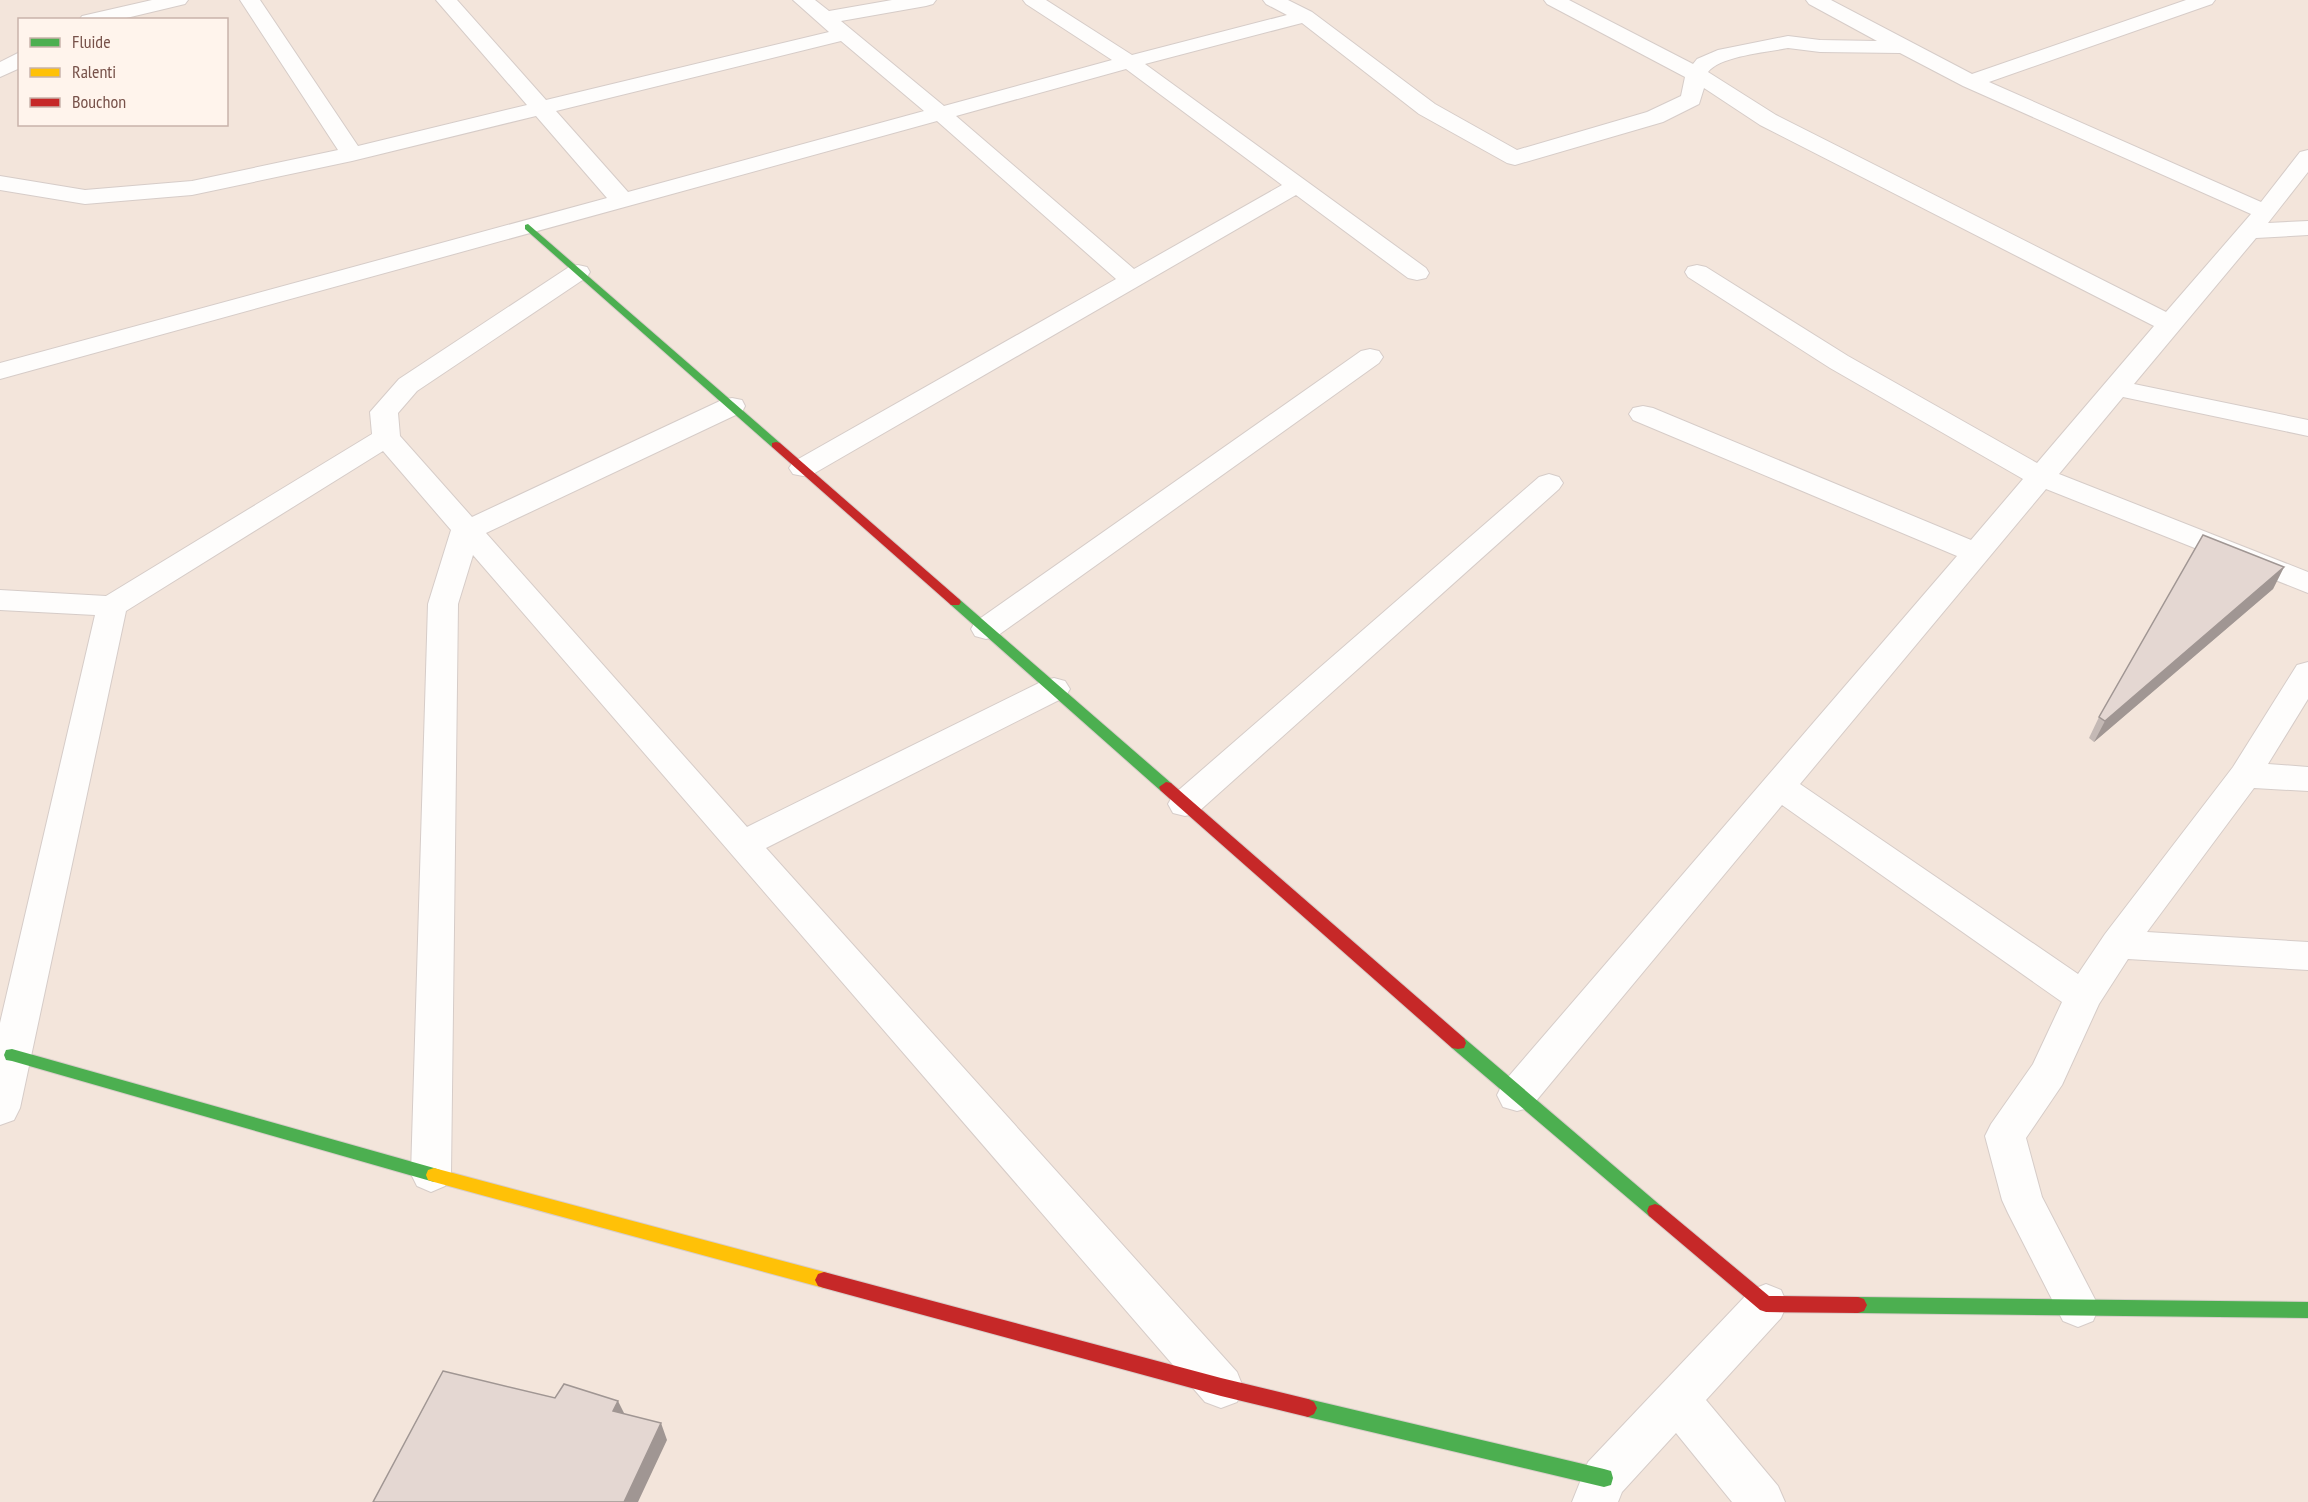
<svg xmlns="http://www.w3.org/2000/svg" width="2308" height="1502" viewBox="0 0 2308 1502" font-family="'PT Sans Narrow',sans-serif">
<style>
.residential{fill:#f3e5db;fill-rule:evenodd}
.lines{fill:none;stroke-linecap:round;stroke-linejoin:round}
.street-casing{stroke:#d6ccc8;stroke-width:2}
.fast-casing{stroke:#d8cdc9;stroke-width:2}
.slow-casing{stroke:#d8cdc9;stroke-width:2}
.jam-casing{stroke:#d8cdc9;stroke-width:2}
.street{fill:#fefdfc;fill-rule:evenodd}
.fast{fill:#4caf50;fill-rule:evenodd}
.slow{fill:#ffc107;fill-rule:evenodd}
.jam{fill:#c62828;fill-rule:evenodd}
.wall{fill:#c4b9b5}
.shaded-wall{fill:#a09693}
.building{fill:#e4d7d2;stroke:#a09693;stroke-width:1.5}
</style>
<rect width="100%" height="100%" fill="#f7f1eb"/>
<!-- residential -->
<path class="residential" d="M0,0H2308V1502H0ZM20,20H226V124H20Z"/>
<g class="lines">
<!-- street casing -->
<g class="street-casing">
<path id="street" d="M152,0H188L185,4L118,20H79L82,16Z
M240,0H260L358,146L527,105L436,0H457L546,100L829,32L793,0H815L829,11L892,0H936L933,4L926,6L841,21L944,106L1112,60L1026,4L1023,0H1046L1132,55L1287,15L1266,4L1263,0H1288L1312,12L1435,104L1517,150L1647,112L1681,96L1685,77L1547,4L1544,0H1569L1693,64L1697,59L1718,50L1788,36L1820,40L1877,41L1809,4L1806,0H1831L1972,74L2186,0H2215L2212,4L1989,82L2261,202L2300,152L2308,150V172L2268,223L2308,221V235L2256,238L2134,384L2308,420V436L2123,397L2059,474L2308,572V593L2046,489L1800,784L2078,974L2105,934L2233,767L2297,665L2308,662V699L2268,764L2308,767V791L2254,788L2147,932L2308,942V970L2128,959L2099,1004L2062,1085L2026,1138L2042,1197L2099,1307L2093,1321L2078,1327L2063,1321L2008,1213L2002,1200L1985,1136L1991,1124L2033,1064L2062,1002L1782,805L1531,1107L1517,1111L1503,1107L1497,1095L1503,1083L1957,556L1633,420L1629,414L1633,408L1643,406L1653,408L1971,540L2023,479L1830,368L1688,277L1685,272L1688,267L1697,265L1706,267L1848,356L2037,463L2154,326L1760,125L1704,88L1699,104L1663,122L1515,165L1507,163L1419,114L1302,23L1145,64L1426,268L1429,273L1426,278L1417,280L1408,278L1296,195L813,474L803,476L793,474L789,468L793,462L1116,279L937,121L0,379V363L607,198L536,116L352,161L192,195L85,204L0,190V176L85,190L192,181L338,150ZM841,41L924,111L628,192L556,111ZM1788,48L1820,52L1900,53L1963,86L2251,214L2166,312L1776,115L1708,72C1720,56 1768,52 1788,48ZM1126,69L1282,185L1134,269L956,116Z
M20,52V68L0,77V62Z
M578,265L587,267L590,272L587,277L417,391L398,413L400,436L472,517L722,400L732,398L742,400L745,406L742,412L486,533L747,827L1043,681L1054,678L1065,681L1070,689L1065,697L766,848L1237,1372L1243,1387L1237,1402L1221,1408L1205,1402L473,555L458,604L451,1174L445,1186L431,1192L417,1186L411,1174L428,604L451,530L383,451L126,611L20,1108L14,1120L0,1125V1023L95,615L0,610V590L106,596L372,434L370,412L399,379L569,267Z
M1370,349L1379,351L1383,357L1379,363L997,636L986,639L975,636L971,629L975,622L1361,351Z
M1549,474L1559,477L1563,483L1559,489L1197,813L1185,816L1173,813L1168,804L1173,795L1539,477Z
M1766,1284L1781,1290L1787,1304L1781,1318L1706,1400L1778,1486L1785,1502H1732L1676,1433L1622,1492L1618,1502H1572L1588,1462L1751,1290Z"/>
</g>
<!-- fast casing -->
<g class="fast-casing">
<path id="fast" d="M528,224L780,443V447H772L525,229V225Z
M955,598L959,599L1171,783L1173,787L1171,791H1161L951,605L949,602L951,599Z
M1458,1037L1464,1038L1661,1206L1663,1211L1661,1216L1655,1218L1649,1216L1452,1048L1450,1043L1452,1038Z
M12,1049L434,1168L440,1170L442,1175L440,1180L434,1182L12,1061L6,1060L4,1055L6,1050Z
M1858,1297L2308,1302V1318L1858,1313L1852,1311L1849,1305L1852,1299Z
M1308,1399L1604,1469L1611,1471L1613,1478L1611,1485L1604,1487L1308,1417L1302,1414L1299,1408L1302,1402Z"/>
</g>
<!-- slow casing -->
<g class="slow-casing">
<path id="slow" d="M434,1168L824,1272L830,1274L833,1280L830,1286L824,1288L434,1182L428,1180L426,1175L428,1170Z"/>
</g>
<!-- jam casing -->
<g class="jam-casing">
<path id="jam" d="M776,442L780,443L959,599L961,602L959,605H951L772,447V443Z
M1166,782L1171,783L1464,1038L1466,1043L1464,1048L1458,1049L1452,1048L1161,791L1159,787Z
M1655,1204L1661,1206L1769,1296L1858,1297L1864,1299L1867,1305L1864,1311L1858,1313L1766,1312L1760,1310L1649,1216L1647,1211L1649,1206Z
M824,1272L1221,1378L1308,1399L1314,1402L1317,1408L1314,1414L1308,1417L1221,1396L824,1288L818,1286L815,1280L818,1274Z"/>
</g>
<!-- street -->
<use href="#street" class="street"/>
<!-- fast -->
<use href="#fast" class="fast"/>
<!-- slow -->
<use href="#slow" class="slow"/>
<!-- jam -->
<use href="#jam" class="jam"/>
</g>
<!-- wall -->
<path class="wall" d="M2284,567L2273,589L2094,742L2089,738L2099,717Z"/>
<!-- shaded-wall -->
<path class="shaded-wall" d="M2284,567L2273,589L2094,742L2105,721Z
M618,1401L626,1417L613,1411Z
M661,1423L667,1440L638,1502H624Z"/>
<!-- building -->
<path class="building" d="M2203,535L2284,567L2105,721L2099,717Z
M443,1371L555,1398L564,1384L618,1401L613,1411L661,1423L624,1502H373Z"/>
<!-- legend -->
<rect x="18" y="18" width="210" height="108" fill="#fff4ec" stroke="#c9b3ab" stroke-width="1.5"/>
<rect x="30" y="38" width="30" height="9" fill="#4caf50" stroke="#c9b3ab" stroke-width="1.5"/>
<text x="72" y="48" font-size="18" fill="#775149">Fluide</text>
<rect x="30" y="68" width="30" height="9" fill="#ffc107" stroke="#c9b3ab" stroke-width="1.5"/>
<text x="72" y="78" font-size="18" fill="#775149">Ralenti</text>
<rect x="30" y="98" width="30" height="9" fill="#c62828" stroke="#c9b3ab" stroke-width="1.5"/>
<text x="72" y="108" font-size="18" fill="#775149">Bouchon</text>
</svg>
